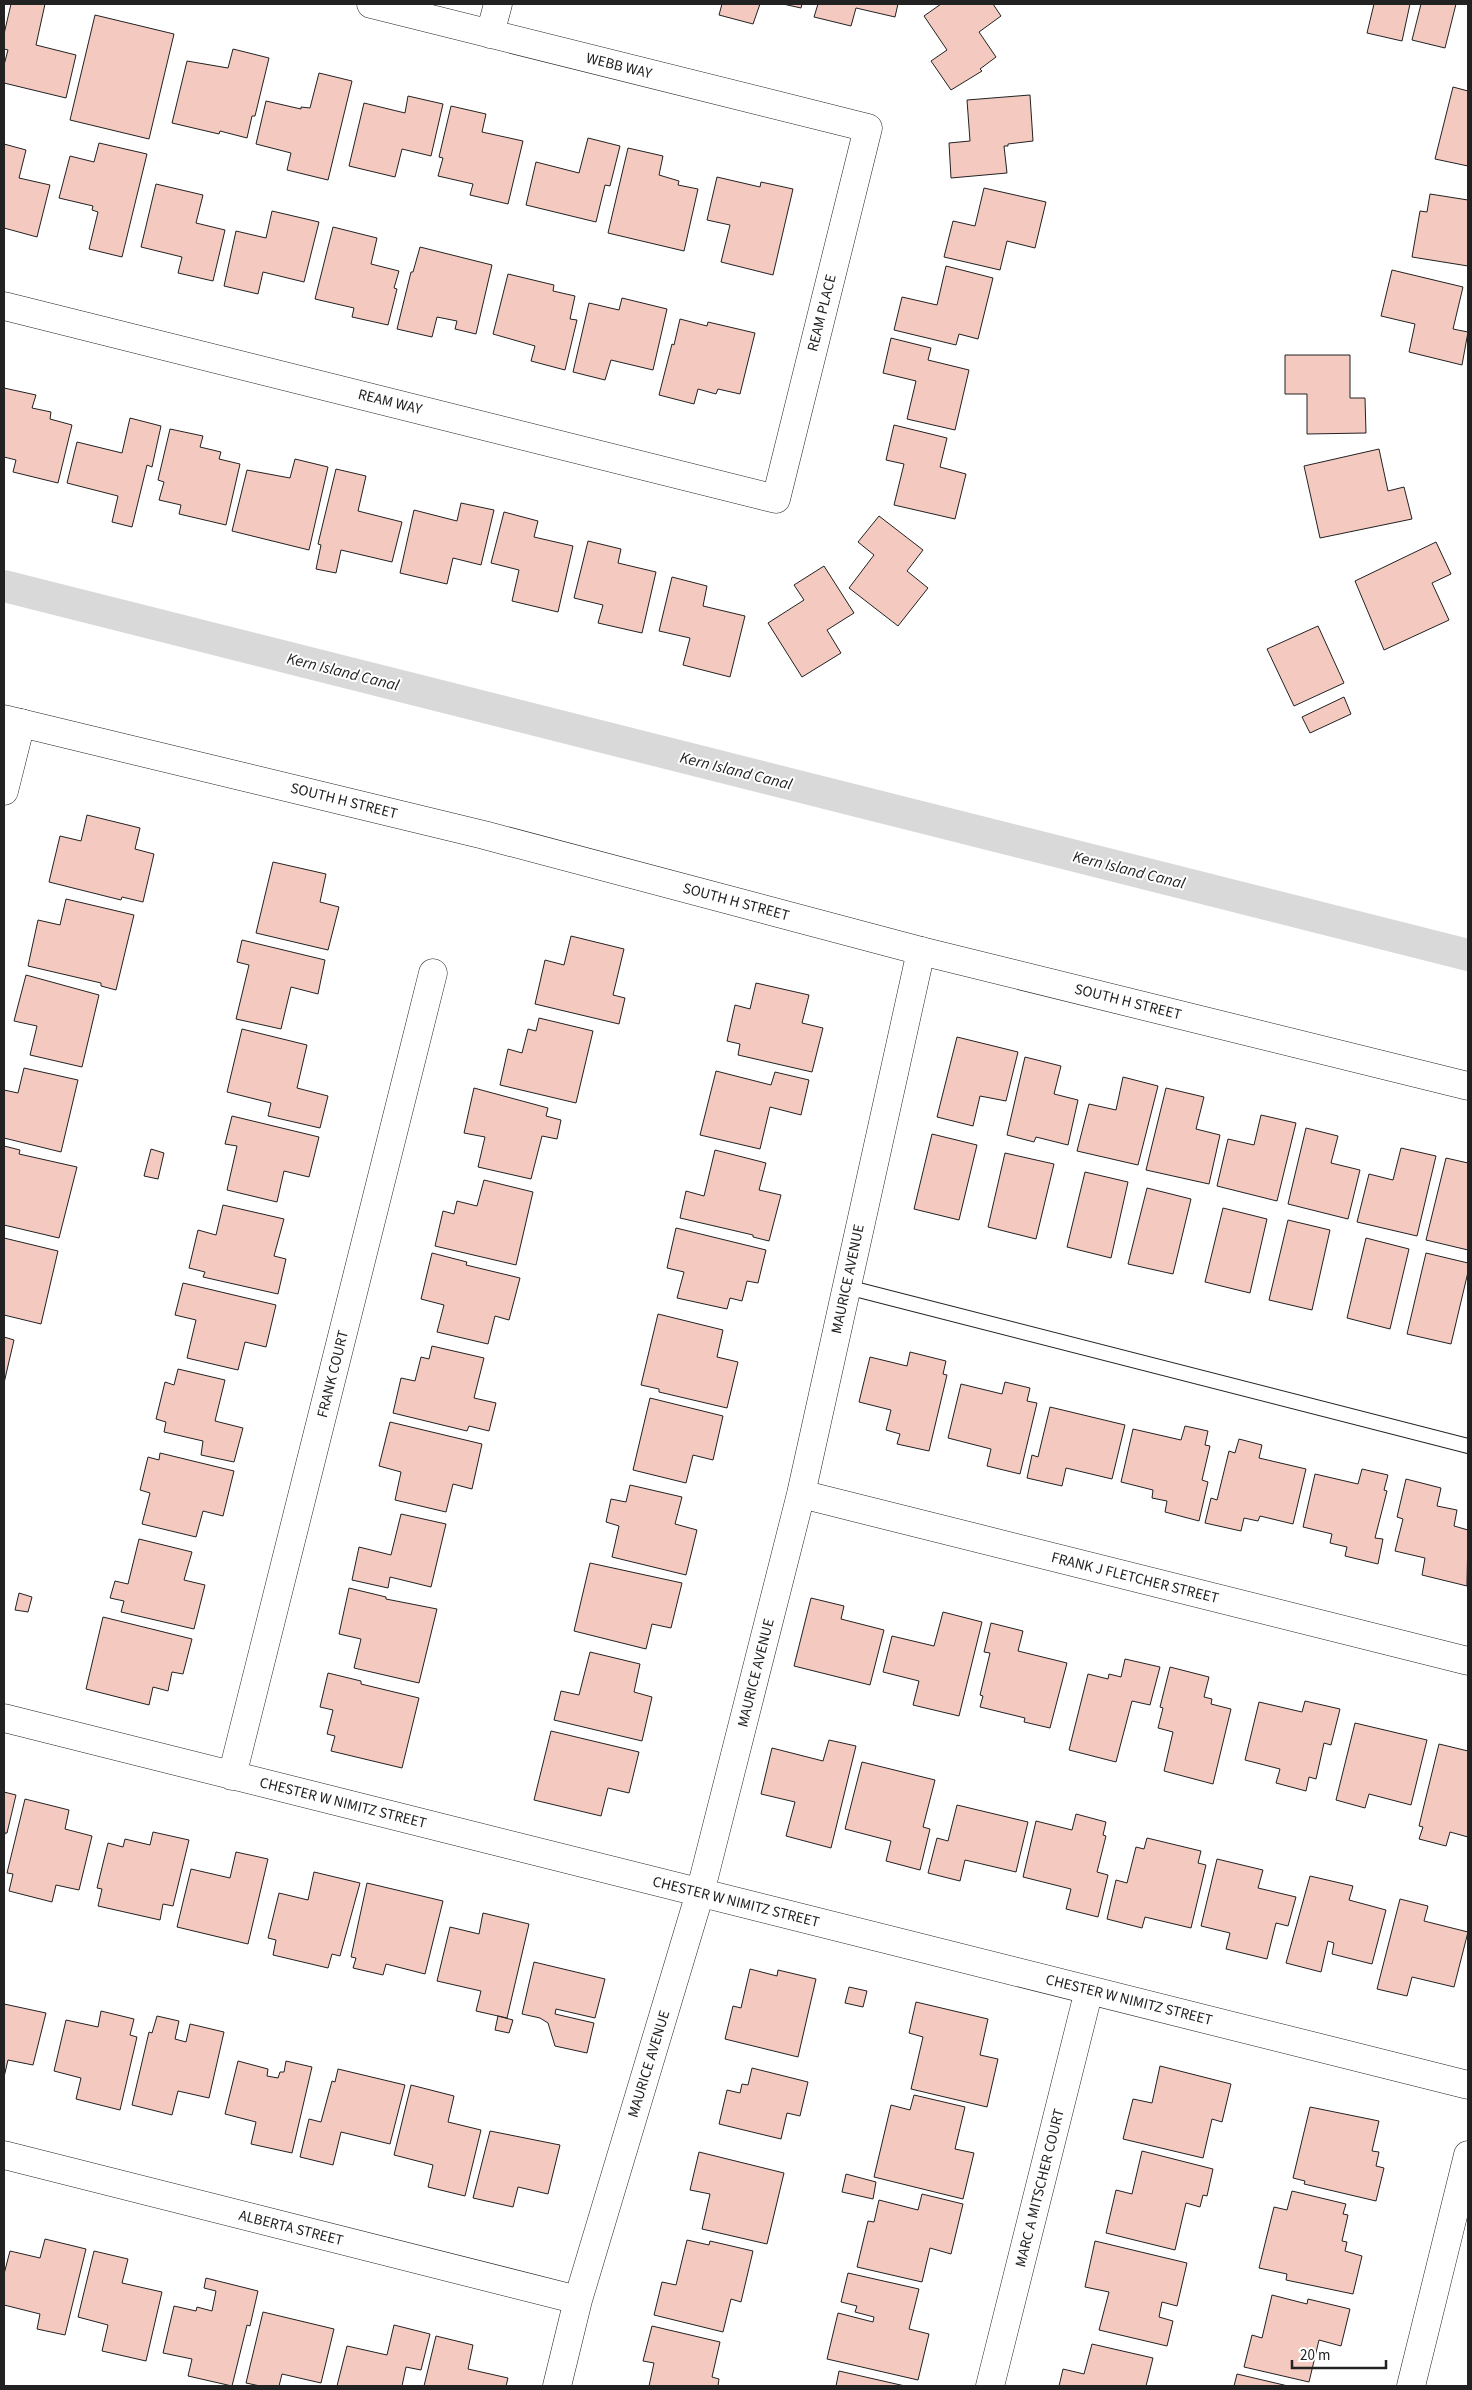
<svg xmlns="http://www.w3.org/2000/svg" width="1472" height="2390" viewBox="0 0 1472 2390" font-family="'Source Sans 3',sans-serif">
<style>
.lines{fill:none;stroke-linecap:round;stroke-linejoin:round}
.canal{stroke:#d9d9d9;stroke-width:32}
.building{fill:#f3c9c0;stroke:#222}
.lane-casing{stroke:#222;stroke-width:16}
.street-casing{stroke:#222;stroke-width:29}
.secondary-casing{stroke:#222;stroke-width:29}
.lane{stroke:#fff;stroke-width:14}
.street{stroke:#fff;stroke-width:28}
.secondary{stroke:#fff;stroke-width:28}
.labels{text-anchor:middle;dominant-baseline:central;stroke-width:4;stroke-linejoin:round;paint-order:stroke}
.street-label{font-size:15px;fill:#222;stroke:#fff}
.water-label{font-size:16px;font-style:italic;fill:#222;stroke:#fff}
</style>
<rect width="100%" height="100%" fill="#fff"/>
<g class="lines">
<!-- canal -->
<path class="canal" d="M4,586L1468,955"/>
</g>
<!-- building -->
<path class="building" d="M11,4H45L36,45L76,55L66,98L4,83V65L8,50L4,49V34Z
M722,4H760L753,24L719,15Z
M783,4H802L801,8Z
M818,4H898L895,17L856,8L851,26L814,17Z
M941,4H993L1001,16L979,32L996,57L980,69L982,71L951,90L931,61L947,50L924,16Z
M1374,4H1410L1402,41L1367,33Z
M1421,4H1456L1445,48L1412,40Z
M95,15L174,34L149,139L70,120Z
M233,49L269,58L255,116H252L247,138L220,131L219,134L172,123L187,61L228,68Z
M319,73L352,81L328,180L287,170L291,153L256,144L266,101L301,109V107L310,108Z
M1453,87L1468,91V166L1435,159Z
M1030,95L1033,141L1008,144V146H1004L1007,173L951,178L949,143L970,141L967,100Z
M408,96L443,104L431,156L402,149L395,177L349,166L364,103L405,113Z
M451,106L486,114L482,132L523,141L508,204L470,195L473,184L438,176L443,158L439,157Z
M588,138L620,146L610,186L605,185L596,222L526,205L536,162L579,173Z
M99,143L147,154L122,257L89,249L98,212L92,210L93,206L59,198L70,156L94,162Z
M4,144L26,150L19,178L50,185L37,237L4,228Z
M628,148L663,156L659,175L679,181L678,185L698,189L684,251L608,233Z
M717,177L760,187L761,182L793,189L773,275L721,262L730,225L707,220Z
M156,184L203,195L196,223L225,230L213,281L178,273L182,257L141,247Z
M984,188L1046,202L1035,248L1007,241L1000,270L944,257L953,221L975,226Z
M1430,194L1468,200V266L1412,257L1420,211L1427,212Z
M272,211L319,222L304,282L263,272L258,294L224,286L236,231L266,238Z
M333,227L377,238L371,264L399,271L394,288L397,289L388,325L352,317L354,308L315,299Z
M420,247L492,265L476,334L455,329L457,321L437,317L432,337L397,329L411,272H413Z
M946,266L993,278L978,339L959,334L956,345L894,330L902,297L937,305Z
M1392,270L1463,287L1453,329L1468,332L1462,365L1409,352L1415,324L1381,316Z
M508,274L554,285L553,291L575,296L570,319L577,320L565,370L531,361L535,346L493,334Z
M622,298L667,309L653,370L611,360L605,380L573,372L589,303L619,310Z
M680,319L707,326L708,322L755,333L740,394L718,389L716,394L698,389L694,404L659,395L672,344L674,345Z
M891,338L931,348L928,360L969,370L955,430L907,419L916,381L883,373Z
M1285,355H1350V398H1365L1366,433L1307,434V394H1285Z
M4,388L36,395L32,408L51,412L50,419L72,425L58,483L13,472L16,460L4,457Z
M130,418L161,426L152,467L147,465L132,527L112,522L118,496L67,483L77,442L122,453Z
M894,425L947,438L940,467L966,474L955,519L894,505L904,464L886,460Z
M170,429L203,436L200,447L221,452L219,459L240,464L226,525L179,514L181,505L159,500L164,482L158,480Z
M1379,449L1388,491L1404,487L1412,519L1320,538L1304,466Z
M295,459L328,467L309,550L232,531L247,470L290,478Z
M336,469L366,476L358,511L402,522L392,562L341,550L336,573L316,569L321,545L318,544Z
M461,503L494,510L481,565L453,558L447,584L400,573L414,510L457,521Z
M504,512L538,521L534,537L573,546L558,612L512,601L519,570L491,563Z
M879,516L923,550L907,571L928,588L898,626L849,588L874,555L858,542Z
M588,541L621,549L618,563L656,572L642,633L598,623L603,605L574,598Z
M1436,542L1451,574L1432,583L1449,620L1384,650L1355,581Z
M824,566L854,613L827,630L841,653L802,677L768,623L804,600L794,585Z
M672,577L707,586L703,606L745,616L730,677L683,665L690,638L659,631Z
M1318,626L1344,683L1294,706L1267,649Z
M1344,697L1351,714L1310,733L1302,717Z
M87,815L140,828L135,849L154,854L143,902L122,897L121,900L49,882L60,836L81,841Z
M273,862L326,874L320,902L339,907L328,950L256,933Z
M66,899L134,915L116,990L101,986V983L28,966L38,920L60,925Z
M571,936L624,949L613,995L625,998L619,1024L535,1004L545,960L564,965Z
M242,940L325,960L318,994L291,987L281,1029L236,1019L249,965L237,962Z
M26,975L99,995L82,1067L30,1055L37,1026L14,1021Z
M756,983L809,995L802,1023L823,1028L812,1072L738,1055L740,1044L727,1041L735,1005L750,1009Z
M539,1018L593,1031L576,1103L500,1085L508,1049L522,1053L528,1029L536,1031Z
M242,1029L307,1045L297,1088L328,1096L320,1128L268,1116L271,1103L227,1092Z
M957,1037L1018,1052L1006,1101L980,1096L973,1126L937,1117Z
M1025,1057L1061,1066L1054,1094L1078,1100L1068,1145L1036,1137L1034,1142L1007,1135Z
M24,1068L78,1080L61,1152L4,1138V1090L18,1093Z
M716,1071L771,1085L775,1072L809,1080L801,1115L770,1107L760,1149L700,1135Z
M1123,1077L1158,1086L1138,1165L1077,1151L1089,1104L1116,1110Z
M474,1088L548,1108L546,1116L561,1120L557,1139L542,1136L531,1179L478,1167L485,1137L464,1133Z
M1166,1088L1204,1097L1196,1129L1220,1135L1209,1184L1146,1170Z
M1261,1115L1296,1123L1277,1201L1217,1186L1228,1139L1254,1145Z
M232,1116L319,1137L309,1177L284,1171L277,1202L227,1190L237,1146L225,1144Z
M1306,1128L1338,1136L1331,1163L1360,1170L1348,1219L1288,1204Z
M932,1134L977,1145L959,1220L914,1209Z
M4,1146L20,1150L19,1154L77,1167L59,1238L4,1225Z
M1401,1148L1436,1156L1417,1236L1357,1222L1369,1174L1393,1180Z
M151,1149L164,1153L158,1179L144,1176Z
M715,1150L766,1163L759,1190L781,1195L769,1241L753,1237V1235L680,1218L686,1191L704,1196Z
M1005,1153L1054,1164L1036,1239L988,1227Z
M1446,1158L1468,1163V1250L1426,1240Z
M1085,1172L1128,1182L1111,1258L1067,1247Z
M484,1180L533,1192L516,1265L435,1246L443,1211L454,1214L457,1201L477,1206Z
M1147,1188L1191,1199L1173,1274L1128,1264Z
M223,1205L284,1219L274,1256L286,1259L278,1294L203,1277L205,1272L189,1268L198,1230L216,1235Z
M1223,1208L1267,1219L1250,1293L1205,1282Z
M1288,1220L1330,1230L1312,1310L1269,1300Z
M676,1228L766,1250L758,1283L747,1281L742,1301L730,1298L727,1309L677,1298L684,1272L667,1268Z
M4,1238L58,1251L41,1324L4,1315Z
M1366,1238L1409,1249L1390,1329L1347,1318Z
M432,1253L467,1262L466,1265L520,1278L509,1320L495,1316L488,1344L437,1332L444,1305L421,1299Z
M1426,1253L1468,1263V1272L1451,1344L1407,1334Z
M183,1283L276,1305L266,1347L245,1342L238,1370L187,1358L196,1320L175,1315Z
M658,1314L723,1330L717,1357L738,1362L727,1408L659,1392V1389L641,1385Z
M4,1337L14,1340L4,1383Z
M432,1346L484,1358L474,1398L496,1403L489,1431L469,1426L467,1431L393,1413L401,1378L415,1381L421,1357L429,1359Z
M910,1352L946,1361L943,1374L947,1375L929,1451L897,1444L900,1434L886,1430L891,1410L859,1402L870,1357L907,1366Z
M178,1369L225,1380L215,1421L243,1428L234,1462L201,1455L203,1441L164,1432L166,1422L156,1419L165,1382L174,1385Z
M1005,1382L1030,1388L1027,1401L1037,1403L1020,1474L987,1466L991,1449L948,1438L961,1384L1002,1394Z
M650,1398L723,1416L713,1460L693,1455L686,1483L633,1470Z
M1050,1407L1125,1425L1112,1479L1066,1468L1062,1486L1027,1478L1032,1455L1038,1457Z
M390,1422L482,1444L472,1489L453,1484L446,1512L395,1500L401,1472L379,1466Z
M1185,1426L1208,1431L1205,1445L1210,1446L1202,1480L1208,1482L1199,1521L1165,1512L1167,1501L1152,1498L1153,1490L1121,1482L1133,1429L1181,1440Z
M1239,1439L1262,1445L1259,1458L1306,1469L1293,1524L1260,1516L1258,1521L1244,1518L1241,1531L1205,1523L1211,1498L1217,1500L1229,1451L1235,1453Z
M160,1453L234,1471L223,1516L203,1511L196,1537L142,1524L150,1493L140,1490L148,1457L159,1460Z
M1362,1469L1388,1475L1384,1490L1387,1491L1375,1538L1383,1539L1378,1564L1345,1556L1347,1547L1330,1543L1332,1534L1303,1527L1315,1474L1358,1484Z
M1406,1479L1441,1488L1437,1506L1457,1510L1454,1526L1468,1530L1467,1586L1422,1575L1425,1558L1395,1551L1403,1519L1397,1517Z
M630,1485L682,1497L675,1524L697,1530L686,1575L612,1557L619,1526L606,1522L611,1499L626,1502Z
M401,1514L446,1524L431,1587L390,1577L388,1588L352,1580L359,1547L391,1555Z
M139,1539L192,1552L184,1580L205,1585L194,1629L121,1612L124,1601L110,1598L115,1581L128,1584Z
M590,1563L682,1583L671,1628L652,1624L646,1649L574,1631Z
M349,1588L386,1597V1599L437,1609L419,1683L354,1668L361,1639L339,1634Z
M19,1593L32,1597L28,1612L15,1610Z
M811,1598L844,1606L841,1619L884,1630L870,1685L794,1666Z
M943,1612L982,1622L959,1716L913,1705L919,1681L883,1672L892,1636L934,1646Z
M103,1617L192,1639L183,1674L172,1672L168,1691L153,1687L149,1705L86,1689Z
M991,1623L1023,1631L1018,1651L1067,1663L1050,1728L1024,1722L1025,1718L980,1707L983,1696L980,1695L990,1653L984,1652Z
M590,1652L640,1664L634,1692L652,1697L642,1741L554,1720L561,1691L579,1695Z
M1125,1659L1160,1667L1150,1705L1132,1701L1116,1762L1069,1750L1088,1674L1108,1679L1109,1674L1121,1677Z
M1170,1667L1209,1677L1204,1697L1212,1699L1211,1704L1231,1709L1213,1784L1164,1771L1173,1732L1158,1728L1163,1708L1160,1707Z
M328,1673L361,1681V1684L419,1698L402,1768L331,1751L335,1736L327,1734L333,1710L320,1707Z
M1305,1701L1340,1709L1331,1745L1324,1743L1316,1779L1309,1777L1306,1791L1276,1783L1280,1769L1245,1760L1259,1702L1302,1712Z
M1355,1723L1427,1740L1411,1805L1369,1794L1365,1808L1336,1800Z
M551,1731L639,1752L629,1793L608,1788L601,1816L534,1800Z
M829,1740L856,1746L831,1848L786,1836L795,1802L761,1794L772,1748L823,1761Z
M1439,1744L1468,1751V1837L1450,1832L1446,1846L1419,1839L1423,1827L1419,1826Z
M862,1762L935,1780L923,1827L930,1829L920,1870L886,1861L891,1841L845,1829Z
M4,1792L16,1795L7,1833H5L4,1838Z
M25,1799L69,1810L65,1829L92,1836L79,1890L56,1885L52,1902L9,1891L13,1874L7,1873Z
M957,1805L1028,1822L1016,1872L965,1860L960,1881L928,1873L937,1838L948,1841Z
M1076,1814L1106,1822L1103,1835L1106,1836L1097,1872L1108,1875L1098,1917L1066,1909L1071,1889L1023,1877L1036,1821L1072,1830Z
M153,1832L189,1840L173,1906L163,1904L160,1920L98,1906L102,1889L97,1888L108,1843L123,1847L125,1839L150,1845Z
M1147,1838L1201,1851L1198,1863L1206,1865L1191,1928L1145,1917L1142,1928L1107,1919L1116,1880L1127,1883L1136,1847L1144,1849Z
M236,1852L268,1859L248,1944L177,1927L191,1869L230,1878Z
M1217,1859L1263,1870L1258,1888L1296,1897L1288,1926L1276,1923L1267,1959L1226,1949L1230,1933L1201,1926Z
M314,1872L360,1883L340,1956L332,1954L328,1968L273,1955L276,1940L268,1938L279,1893L308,1900Z
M1310,1876L1353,1886L1349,1900L1386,1910L1372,1964L1332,1954L1334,1943L1328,1941L1321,1972L1286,1963Z
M367,1883L443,1901L425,1974L386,1964L383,1975L353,1968L356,1958L351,1957Z
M1400,1899L1428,1906L1424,1921L1468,1932L1454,1987L1412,1977L1407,1996L1377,1989Z
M483,1913L529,1924L507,2018L476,2011L481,1991L437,1981L450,1927L479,1934Z
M534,1962L605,1979L595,2018L556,2009L555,2014L594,2023L587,2053L555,2046L548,2023L540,2018L522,2014Z
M750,1969L777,1976L778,1970L816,1979L798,2057L725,2039L733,2006L741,2008Z
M849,1987L867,1991L863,2007L845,2003Z
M916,2002L988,2019L980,2055L998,2059L987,2107L911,2089L923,2037L909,2033Z
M4,2004L46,2013L33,2065L8,2060L4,2077Z
M101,2011L134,2019L130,2035L137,2037L120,2110L76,2099L81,2078L54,2071L66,2020L98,2027Z
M157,2016L179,2021L175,2039L186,2042L190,2024L224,2032L209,2098L178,2091L172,2115L132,2105L149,2032L152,2033Z
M498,2016L513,2020L509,2033L495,2030Z
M238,2061L268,2069L267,2076L278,2078L280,2072H284L286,2061L312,2067L292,2153L251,2144L256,2122L225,2114Z
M1160,2066L1231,2084L1222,2122L1212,2119L1203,2158L1123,2139L1133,2099L1152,2103Z
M752,2068L808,2082L800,2116L787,2113L781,2139L719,2124L727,2090L740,2093L742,2084L748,2085Z
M338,2069L405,2085L390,2144L341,2132L333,2165L300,2157L309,2119L321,2122L332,2081L335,2082Z
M411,2085L454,2096L448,2122L481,2130L465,2196L428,2187L433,2165L394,2155Z
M914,2095L965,2107L955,2149L974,2153L963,2199L874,2177L891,2105L910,2110Z
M1310,2107L1379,2121L1372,2151L1379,2152L1376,2166L1384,2168L1376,2201L1304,2184L1305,2181L1293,2178Z
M490,2131L560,2145L548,2194L518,2187L513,2207L473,2198Z
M1142,2151L1213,2169L1207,2196L1203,2195L1200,2207L1186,2203L1175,2250L1106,2233L1116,2190L1132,2194Z
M699,2152L784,2173L767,2244L702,2229L710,2194L690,2190Z
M846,2174L876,2182L873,2199L842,2192Z
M1292,2191L1346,2204L1343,2214L1348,2215L1342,2241L1347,2242L1345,2251L1362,2256L1353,2294L1286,2280L1287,2274L1259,2268L1274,2207L1287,2210Z
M922,2194L963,2204L951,2254L930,2248L922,2282L857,2267L868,2221L874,2222L879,2200L918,2210Z
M45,2239L86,2249L65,2335L37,2329L40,2314L4,2305V2274L10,2251L40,2258Z
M687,2240L709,2245L710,2241L753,2251L741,2302L731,2299L723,2332L654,2315L662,2282L676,2285Z
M1095,2241L1187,2263L1177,2306L1162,2302L1159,2317L1173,2321L1167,2346L1099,2330L1109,2292L1085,2287Z
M94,2251L128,2259L122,2283L162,2292L146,2361L102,2351L108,2325L78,2317Z
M848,2273L919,2289L909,2329L929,2334L918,2380L827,2359L838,2313L873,2322L874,2317L855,2312L857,2306L841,2302Z
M206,2278L258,2291L250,2326L247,2325L232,2386L188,2376L192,2359L163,2353L174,2306L196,2311L197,2307L212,2311L216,2291L204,2288Z
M1272,2295L1307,2304L1308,2299L1350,2309L1341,2346L1319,2340L1309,2382L1244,2367L1252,2335L1262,2338Z
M263,2312L334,2329L321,2383L282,2374L279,2386H260L246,2383Z
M394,2325L430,2334L421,2370L406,2367L402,2386H337L347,2346L387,2355Z
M652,2326L720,2342L712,2377L719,2379L718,2386H649L654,2363L643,2361Z
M436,2336L473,2345L468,2369L508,2378L506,2386H424Z
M1092,2344L1153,2358L1146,2386H1059L1063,2369L1084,2374Z
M839,2371L905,2386H836Z
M1237,2374L1288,2386H1234Z"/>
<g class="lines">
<!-- lane casing -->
<g class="lane-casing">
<path id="lane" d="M847,1287L1468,1446"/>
</g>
<!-- street casing -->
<g class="street-casing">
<path id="street" d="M490,34L498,4
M4,306L776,499L868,128L371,4
M4,791L21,723
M801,1494L1468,1661
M4,1718L1468,2085
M232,1776L433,973
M4,2155L578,2300
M557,2386L578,2300L700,1893L801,1494L921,951
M990,2386L1089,1990
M1411,2386L1468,2155"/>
</g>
<!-- secondary casing -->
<g class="secondary-casing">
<path id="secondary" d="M4,719L484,835L921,951L1468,1086"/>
</g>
<!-- lane -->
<use href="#lane" class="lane"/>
<!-- street -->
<use href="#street" class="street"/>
<!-- secondary -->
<use href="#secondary" class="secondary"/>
</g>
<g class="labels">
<!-- street labels -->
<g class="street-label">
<text transform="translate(619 66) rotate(14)">WEBB WAY</text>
<text transform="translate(822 313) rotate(-76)">REAM PLACE</text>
<text transform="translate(390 402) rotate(14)">REAM WAY</text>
<text transform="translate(344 801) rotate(14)">SOUTH H STREET</text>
<text transform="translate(736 902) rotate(15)">SOUTH H STREET</text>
<text transform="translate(1128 1002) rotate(14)">SOUTH H STREET</text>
<text transform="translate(848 1279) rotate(-78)">MAURICE AVENUE</text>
<text transform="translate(333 1374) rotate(-76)">FRANK COURT</text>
<text transform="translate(1135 1578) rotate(14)">FRANK J FLETCHER STREET</text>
<text transform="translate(756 1673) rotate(-76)">MAURICE AVENUE</text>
<text transform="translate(343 1803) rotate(14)">CHESTER W NIMITZ STREET</text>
<text transform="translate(736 1902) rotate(14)">CHESTER W NIMITZ STREET</text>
<text transform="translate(1129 2000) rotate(14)">CHESTER W NIMITZ STREET</text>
<text transform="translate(649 2064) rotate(-73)">MAURICE AVENUE</text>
<text transform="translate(1040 2188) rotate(-76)">MARC A MITSCHER COURT</text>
<text transform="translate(291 2228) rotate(14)">ALBERTA STREET</text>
</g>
<!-- water labels -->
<g class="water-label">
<text transform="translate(343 672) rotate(14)">Kern Island Canal</text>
<text transform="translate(736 771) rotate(14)">Kern Island Canal</text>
<text transform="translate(1129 870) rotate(14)">Kern Island Canal</text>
</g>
</g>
<!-- border -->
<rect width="1472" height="2390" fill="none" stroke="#222222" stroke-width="10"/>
<!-- scale -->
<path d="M1292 2360v8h94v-8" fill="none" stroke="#222222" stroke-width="2.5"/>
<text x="1300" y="2360" font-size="15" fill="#222222" stroke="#ffffff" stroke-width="4" paint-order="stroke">20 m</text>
</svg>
